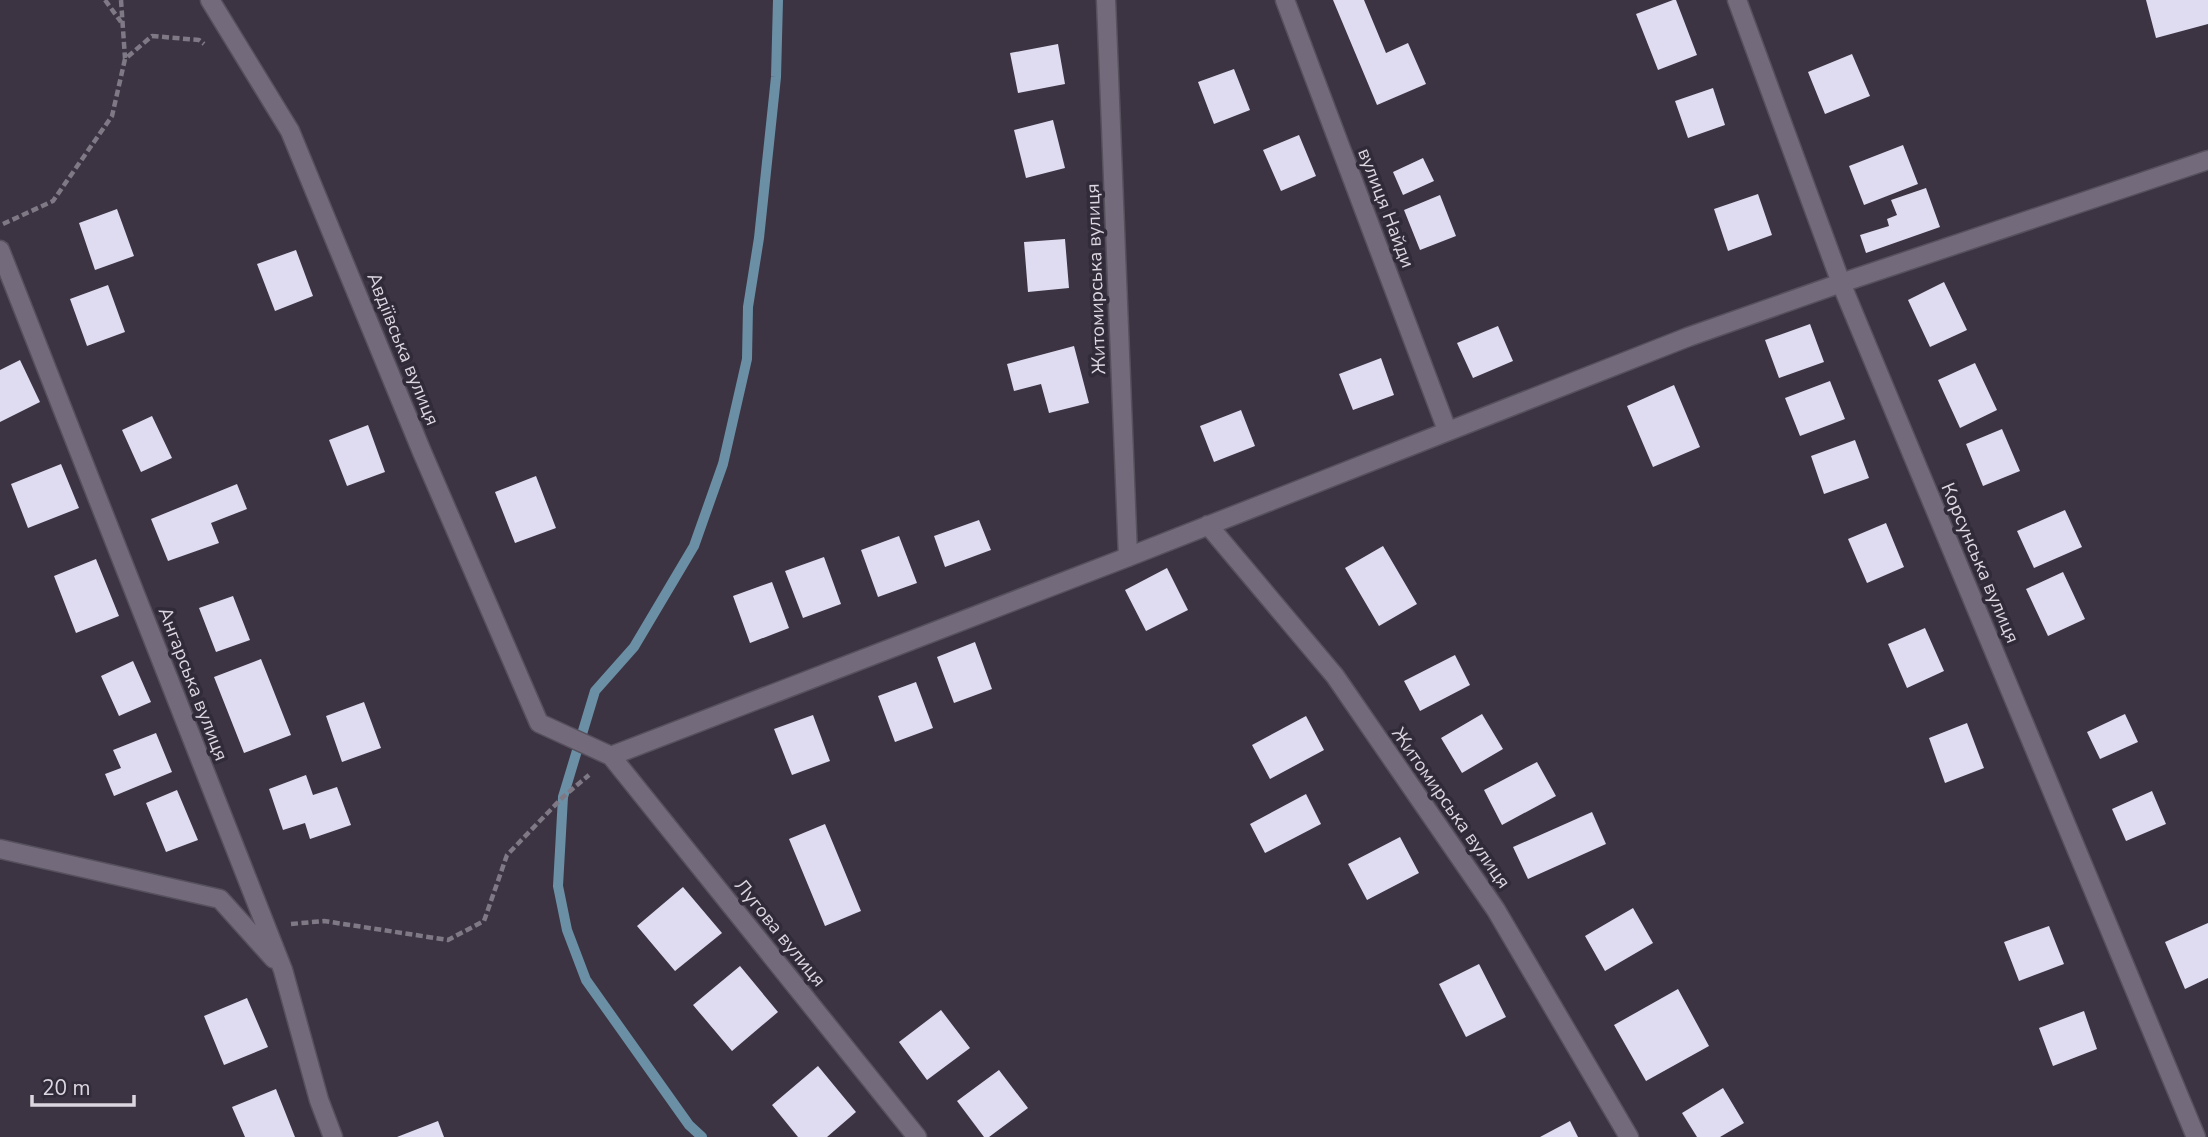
<svg xmlns="http://www.w3.org/2000/svg" width="2208" height="1137" viewBox="0 0 2208 1137" font-family="'Nunito Sans',sans-serif">
<style>
.lines{fill:none;stroke-linecap:round;stroke-linejoin:round}
.stream{stroke:#6b90a5;stroke-width:10}
.building{fill:#dfdcf1}
.street-casing{stroke:#57505d;stroke-width:21}
.path{stroke:#7f7885;stroke-width:4.5;stroke-dasharray:7 3.5;stroke-linecap:butt}
.street{stroke:#736b7c;stroke-width:18}
.labels{text-anchor:middle;dominant-baseline:central;stroke-width:7;stroke-linejoin:round;paint-order:stroke}
.street-label{font-size:19px;fill:#dbd6e0;stroke:#312a39}
</style>
<rect width="100%" height="100%" fill="#3c3443"/>
<g class="lines">
<!-- stream -->
<path class="stream" d="M702,1137L689,1125L586,980L567,930L558,886L563,797L595,691L634,647L694,546L723,464L747,359L748,307L759,238L776,77L778,0"/>
</g>
<!-- building -->
<path class="building" d="M1333,0H1364L1386,53L1408,43L1426,84L1377,105Z
M1673,0H1676L1697,55L1658,70L1636,14Z
M2146,0H2208V24L2156,38Z
M1058,44L1065,84L1018,93L1010,53Z
M1852,54L1870,96L1825,114L1808,72Z
M1234,69L1250,110L1214,124L1198,82Z
M1713,88L1725,125L1688,138L1675,101Z
M1053,120L1065,168L1026,178L1014,130Z
M1299,135L1316,176L1281,191L1263,150Z
M1903,145L1918,184L1864,205L1849,166Z
M1423,158L1434,181L1403,195L1393,172Z
M1926,188L1940,227L1866,253L1860,235L1889,226L1887,219L1897,215L1891,200Z
M1758,194L1772,235L1728,251L1714,209Z
M1440,195L1456,236L1420,250L1404,210Z
M117,209L134,256L95,270L79,223Z
M1065,239L1069,288L1028,292L1024,242Z
M296,250L313,296L275,311L257,264Z
M1944,282L1967,330L1930,347L1908,300Z
M108,285L125,332L87,346L70,299Z
M1810,324L1824,362L1779,378L1765,340Z
M1498,326L1513,361L1473,378L1457,343Z
M1074,346L1089,403L1049,413L1041,384L1014,391L1007,364Z
M1381,358L1394,395L1353,410L1339,374Z
M20,360L40,402L0,422V370Z
M1975,363L1997,410L1960,428L1938,380Z
M1830,381L1845,419L1800,436L1785,398Z
M1674,385L1700,447L1653,467L1627,406Z
M1241,410L1255,446L1214,462L1200,426Z
M152,416L172,458L141,472L122,430Z
M368,425L385,472L347,486L329,440Z
M2002,429L2020,471L1983,486L1966,444Z
M1855,440L1869,478L1824,494L1811,456Z
M61,464L79,508L28,528L11,484Z
M536,476L556,528L515,543L495,492Z
M237,484L247,509L211,523L219,543L168,561L151,519Z
M2065,510L2082,547L2034,568L2017,531Z
M979,520L991,550L945,567L934,536Z
M1886,523L1904,567L1867,583L1848,539Z
M899,536L917,583L878,597L861,550Z
M1383,546L1417,604L1379,626L1345,568Z
M824,557L841,604L803,618L785,571Z
M96,559L119,616L76,633L54,576Z
M1167,568L1188,610L1146,631L1125,590Z
M2063,572L2085,619L2048,636L2026,589Z
M772,582L789,628L750,643L733,596Z
M233,596L250,640L216,652L199,608Z
M1925,628L1944,671L1907,688L1888,644Z
M975,642L992,689L954,703L937,657Z
M1455,655L1470,685L1420,711L1404,681Z
M261,659L291,735L244,753L214,677Z
M133,661L151,702L119,716L101,676Z
M916,682L933,728L895,742L878,696Z
M364,702L381,748L342,762L326,716Z
M1482,714L1503,749L1462,773L1441,738Z
M2125,714L2138,742L2100,759L2087,732Z
M813,715L830,761L792,775L774,729Z
M1306,716L1324,750L1270,779L1252,745Z
M1967,723L1984,768L1945,783L1929,738Z
M156,733L172,772L114,796L105,774L121,768L113,750Z
M1537,762L1556,796L1502,825L1484,790Z
M306,775L313,795L337,787L351,825L310,839L305,823L283,830L269,789Z
M177,790L198,840L166,852L146,803Z
M2152,791L2166,824L2126,841L2112,809Z
M1306,794L1321,824L1265,853L1250,824Z
M1592,812L1606,844L1528,879L1513,847Z
M825,824L861,911L825,926L789,839Z
M1400,837L1419,873L1367,900L1348,864Z
M683,887L722,933L675,971L637,926Z
M1633,908L1653,943L1605,971L1585,936Z
M2208,923V978L2185,989L2165,942Z
M2049,926L2064,964L2019,981L2004,942Z
M1479,964L1506,1017L1466,1037L1439,984Z
M740,966L778,1012L732,1051L693,1005Z
M1678,989L1709,1046L1646,1081L1614,1025Z
M247,998L268,1047L224,1065L204,1016Z
M941,1010L970,1048L927,1080L899,1042Z
M2084,1011L2097,1049L2053,1066L2039,1028Z
M818,1066L856,1112L827,1137H798L772,1105Z
M999,1070L1028,1108L989,1137H984L957,1101Z
M1723,1088L1744,1123L1720,1137H1697L1682,1113Z
M276,1089L295,1137H245L232,1107Z
M438,1121L444,1137H397Z
M1570,1121L1578,1137H1540Z"/>
<g class="lines">
<!-- street casing -->
<g class="street-casing">
<path id="street" d="M210,0L290,131L422,452L539,723L611,756L1128,557L1688,337L1841,283L2208,160
M1106,0L1128,557
M1285,0L1447,430
M1737,0L1841,283L2196,1137
M0,250L283,970L319,1100L333,1137
M1208,525L1335,676L1496,910L1629,1137
M611,756L917,1137
M0,849L220,899L274,959"/>
</g>
<!-- path -->
<path class="path" d="M105,0L121,22
M121,0L125,58
M3,224L53,201L112,116L125,59L152,36L199,40L204,44
M291,924L324,921L448,940L484,921L507,855L563,797L589,775"/>
<!-- street -->
<use href="#street" class="street"/>
</g>
<g class="labels">
<!-- street labels -->
<g class="street-label">
<text transform="translate(1386 208) rotate(69)">вулиця Найди</text>
<text transform="translate(1096 279) rotate(-92)">Житомирська вулиця</text>
<text transform="translate(403 349) rotate(68)">Авдіївська вулиця</text>
<text transform="translate(1980 563) rotate(67)">Корсунська вулиця</text>
<text transform="translate(193 684) rotate(69)">Ангарська вулиця</text>
<text transform="translate(1451 808) rotate(55)">Житомирська вулиця</text>
<text transform="translate(780 933) rotate(51)">Лугова вулиця</text>
</g>
</g>
<!-- scale -->
<path d="M32 1095v10h102v-10" fill="none" stroke="#dbd6e0" stroke-width="3.5"/>
<text x="42" y="1095" font-size="21" fill="#dbd6e0" stroke="#312a39" stroke-width="5" paint-order="stroke">20 m</text>
</svg>
